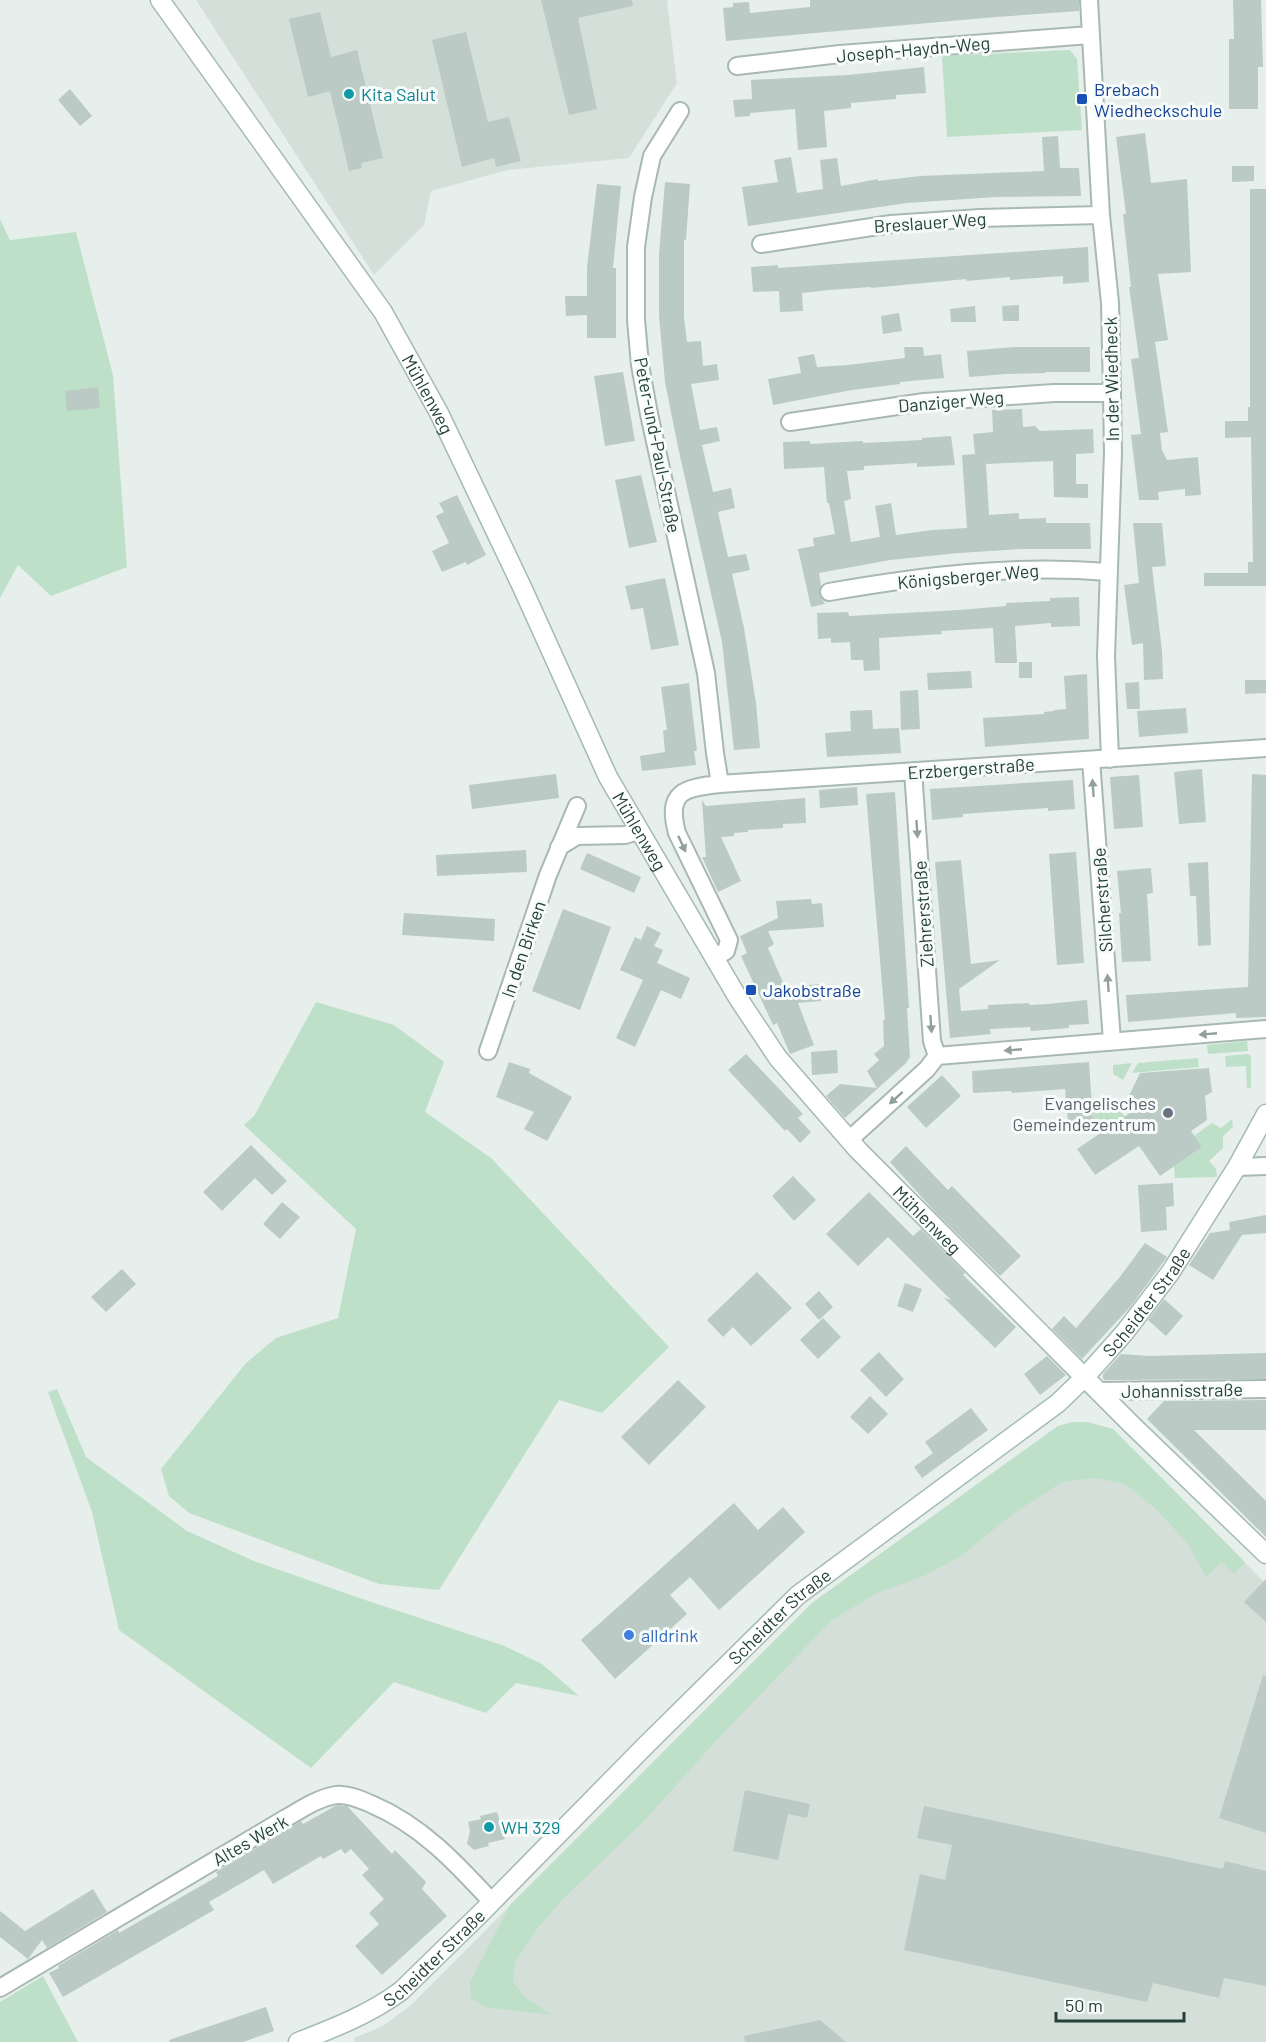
<svg xmlns="http://www.w3.org/2000/svg" width="1266" height="2042" viewBox="0 0 1266 2042" font-family="Barlow,sans-serif">
<style>
.built{fill:#d4dfda}
.green{fill:#bfe0c8}
.building{fill:#bbcac4}
.lines{fill:none;stroke-linecap:round;stroke-linejoin:round}
.street-casing{stroke:#a8b8b2;stroke-width:20}
.secondary-casing{stroke:#a4bbb3;stroke-width:21}
.street{stroke:#fff;stroke-width:16}
.secondary{stroke:#fff;stroke-width:18}
.oneway{fill:#92a09c}
.culture-dot{fill:#0f9aa8;stroke:#f7fbf9;stroke-width:2}
.transit-dot{fill:#1a4fb4;stroke:#f7fbf9;stroke-width:2}
.worship-dot{fill:#6b7280;stroke:#f7fbf9;stroke-width:2}
.shop-dot{fill:#3f7fe0;stroke:#f7fbf9;stroke-width:2}
.labels{text-anchor:middle;dominant-baseline:central;stroke-width:6;stroke-linejoin:round;paint-order:stroke}
.street-label{font-size:18px;fill:#24423a;stroke:#f7fbf9}
.transit-label{font-size:18px;fill:#164399;stroke:#f7fbf9;text-anchor:start}
.culture-label{font-size:18px;fill:#0d838f;stroke:#f7fbf9;text-anchor:start}
.worship-label{font-size:18px;fill:#5b616d;stroke:#f7fbf9;text-anchor:end}
.shop-label{font-size:18px;fill:#366cbe;stroke:#f7fbf9;text-anchor:start}
</style>
<rect width="100%" height="100%" fill="#e6efeb"/>
<!-- built -->
<path class="built" d="M196,0H667L677,83L629,158L508,170L431,191L424,225L374,275Z
M1073,1422H1087L1113,1429L1266,1584V2042H355L354,2038L383,2026L411,2005L812,1603L1058,1426Z"/>
<!-- green -->
<path class="green" d="M1070,50L1077,59L1082,130L947,137L942,56Z
M0,219L10,240L76,232L113,375L127,567L51,596L18,565L0,598Z
M316,1002L394,1025L444,1062L425,1112L491,1158L669,1347L602,1413L559,1400L439,1590L379,1584L189,1513L169,1496L161,1469L246,1363L276,1338L338,1318L356,1229L244,1125L254,1116Z
M1247,1041L1248,1051L1208,1054L1207,1045Z
M1248,1054L1251,1056V1087L1247,1089L1246,1066L1226,1067L1225,1056Z
M1198,1058L1199,1067L1132,1073L1138,1063Z
M1132,1063L1123,1080L1113,1074V1065Z
M1116,1105L1131,1125L1126,1128L1120,1120L1109,1127L1105,1121H1093L1092,1106Z
M1232,1119L1233,1127L1223,1136V1148L1209,1161L1216,1169L1217,1177L1175,1178L1174,1166L1202,1147L1194,1136L1212,1123L1221,1128Z
M57,1389L86,1457L187,1531L254,1561L374,1603L502,1645L542,1664L579,1696L516,1683L486,1713L394,1682L311,1768L119,1630L92,1512L48,1392Z
M1073,1422H1087L1113,1429L1245,1562L1234,1574L1221,1562L1206,1577L1188,1544L1155,1508L1125,1484L1095,1478L1062,1482L1013,1514L961,1556L924,1576L877,1593L832,1620L715,1742L644,1821L561,1901L537,1929L515,1962L513,1982L525,1997L551,2015L485,2007L471,1998L470,1982L510,1905L812,1603L1058,1426Z
M43,1976L78,2042H0V2002Z"/>
<!-- building -->
<path class="building" d="M541,0H632L633,6L578,18L597,109L569,115Z
M810,0H1079V11L996,17L726,41L723,8L733,7V3L749,2L750,13L810,7Z
M1233,0H1261L1263,67H1258V109H1229V39H1234Z
M320,12L331,57L357,50L383,158L361,163L362,168L349,171L330,91L308,97L289,19Z
M466,32L488,122L509,117L521,161L496,167L494,158L462,167L432,40Z
M924,67L926,93L896,95V99L851,103V108L824,111L827,147L798,150L795,109L750,113V116L735,117L733,100L752,99L751,80L848,75Z
M70,89L92,116L80,126L58,100Z
M1145,133L1151,183L1187,179L1191,272L1158,274L1168,340L1155,342L1168,432L1160,433L1162,450L1167,460L1198,457L1201,495L1185,496V489L1158,492L1159,500H1139L1131,435L1141,434L1131,359L1139,358L1129,287H1131L1123,214H1126L1116,137Z
M1058,136L1060,168H1079L1081,196L996,197L907,203L748,226L742,187L778,182L774,160L791,157L797,193L823,189L820,160L837,158L841,186L878,179V181L920,176L1044,171L1042,137Z
M1232,166H1254V181L1232,182Z
M665,182L690,184L686,240H684V317L687,342L701,341L703,366L717,364L719,380L691,384L700,430L717,427L720,441L702,445L713,492L731,488L735,508L718,512L728,557L746,554L750,570L732,574L744,628L756,703L760,748L734,750L722,642L678,447L665,382L659,316V254Z
M597,184L621,186L613,268H616V338H587V315L566,316L565,296H587V267Z
M1250,189H1266V586H1204V573H1248V562H1253L1251,437L1225,438V421H1248V407H1250Z
M1088,247L1089,282L1063,284V276L1010,280V277L967,281L966,279L871,288V287L829,290L802,293L803,311L780,312L779,291L753,292L751,267L778,265V268Z
M1019,305V321H1003L1002,306Z
M975,306L976,322H951L950,309Z
M899,313L902,331L883,334L881,316Z
M904,347H923L924,356L941,354L944,378L900,382V384L852,390L773,405L768,379L801,373L798,357L814,354L817,367L848,365L905,358Z
M1014,347H1090V372H1046V373L1006,374L969,377L967,351Z
M623,372L635,441L605,446L594,376Z
M98,387L100,408L67,411L65,391Z
M1022,409L1023,427L1035,426L1040,431L1093,429L1094,453L1076,454V484H1088V498L1054,497L1053,461L986,464L989,515L1019,513V519L1046,518V523H1090L1091,549H1021L959,553L890,560L819,573L821,585L819,594L825,604L811,607L798,549L814,546L813,538L835,534L829,503H827L824,467L784,469L783,442L810,441V444L863,441V443L922,440V438L951,436L955,465L917,467V463L864,466V470L847,471L851,499L844,501L851,542L880,537L875,506L891,503L896,535L932,530L967,528L962,455L975,454L973,434L993,432L992,410Z
M641,475L657,542L629,548L615,480Z
M457,495L486,555L467,565L466,562L442,572L432,551L449,543L436,516L444,512L439,503Z
M1133,523H1162L1166,566L1152,567L1162,651L1163,679L1144,680L1143,643L1132,645L1124,585L1139,583Z
M665,578L679,645L651,650L643,608L631,610L625,586Z
M1079,597L1080,626L1051,627V623L1015,626L1017,663H995L993,628L941,631L942,634L879,638L880,670L864,671L863,660H851L850,642L831,643V638L818,639L817,613L848,612L849,616L959,610L1006,606V603L1050,601V598Z
M1019,662H1032V678H1019Z
M971,671L972,688L928,690L927,673Z
M1087,674L1089,739L985,747L983,718L1044,714V712L1054,711V710L1066,709L1064,676Z
M1245,680H1266V693L1245,694Z
M1139,682L1140,709H1127L1125,683Z
M689,683L697,751H694L696,765L642,771L640,756L665,752L663,730H667L661,687Z
M918,690L920,729L901,730L900,691Z
M1186,708L1188,733L1139,737L1137,711Z
M872,710L873,729L899,728L901,753L827,757L825,733L851,731L850,711Z
M1202,769L1206,822L1179,824L1174,772Z
M556,774L559,798L472,809L469,785Z
M1252,774L1266,775V1017L1236,1018V1013L1128,1022L1126,995L1248,987Z
M1139,775L1143,827L1114,829L1110,777Z
M1073,780L1075,809L1048,811V808L963,814V817L932,820L930,789Z
M857,787L858,805L820,808L819,790Z
M895,792L909,1008H907L910,1057L906,1063L845,1118L826,1096L840,1084L877,1088L867,1071L879,1060L874,1054L884,1046L883,1020H885L866,794Z
M805,798L806,823L783,824V828L748,830V832L734,833V836L721,837L741,881L718,892L702,857H706L702,800L706,806Z
M526,850L527,872L437,876L436,855Z
M1076,852L1084,963L1057,965L1049,854Z
M587,853L641,877L634,893L580,869Z
M961,860L971,964L1000,960L959,989L961,1011L988,1009V1005L1029,1003V1005L1048,1004L1087,1000L1089,1024L1069,1025V1028L1031,1031L1030,1027L990,1029L991,1034L950,1038L935,862Z
M1208,862L1211,945L1198,946L1196,896H1190L1188,863Z
M1151,868L1153,893L1147,894L1151,961L1122,962L1119,913H1121L1117,871Z
M811,899L812,904L822,903L824,927L768,931L774,944L768,948L785,987L820,984L821,1001L798,1003L814,1045L790,1054L777,1023L773,1025L741,956L747,953L740,936L778,918L776,901Z
M563,909L611,927L580,1010L532,991Z
M404,913L495,919L494,941L402,935Z
M647,926L661,933L654,946L663,950L657,963L690,978L681,999L661,990L635,1047L616,1038L643,980L620,970L635,937L641,940Z
M837,1050L838,1073L812,1075L811,1052Z
M746,1054L803,1114L798,1118L811,1132L800,1143L787,1129L785,1131L728,1070Z
M509,1062L530,1069L529,1073L572,1097L547,1141L524,1129L534,1112L496,1097Z
M1089,1062L1093,1121L1068,1122L1065,1089L1012,1093L1011,1091L973,1093L972,1071Z
M1209,1068L1212,1092L1205,1096L1207,1120L1191,1131L1202,1147L1160,1176L1139,1146L1095,1175L1077,1149L1130,1113L1124,1106L1140,1073Z
M942,1075L961,1096L926,1128L907,1107Z
M251,1145L287,1181L272,1195L255,1178L222,1211L203,1192Z
M906,1146L948,1190L952,1186L1021,1256L1000,1276L936,1213L890,1162Z
M793,1176L816,1200L794,1221L772,1196Z
M1173,1183L1174,1206L1166,1207L1167,1230L1141,1232L1138,1185Z
M869,1192L913,1236L921,1229L965,1273L963,1275L1016,1327L995,1348L944,1298L951,1300L888,1237L858,1266L826,1234Z
M282,1202L300,1217L280,1239L263,1224Z
M1266,1215V1233L1242,1235L1213,1280L1189,1265L1210,1233L1230,1230L1229,1222Z
M1145,1243L1167,1257L1131,1306L1082,1359L1052,1329L1064,1316L1076,1328L1119,1278Z
M122,1269L136,1284L106,1312L91,1297Z
M757,1272L792,1308L751,1346L733,1327L723,1337L707,1320Z
M905,1283L922,1289L913,1312L897,1306Z
M819,1291L833,1307L819,1320L805,1304Z
M1164,1299L1183,1316L1166,1336L1148,1320Z
M823,1318L841,1337L818,1359L800,1340Z
M879,1352L904,1379L886,1397L860,1370Z
M1266,1353V1379L1105,1380L1103,1379V1374L1121,1354L1149,1356Z
M1047,1356L1066,1375L1040,1395L1024,1374Z
M678,1380L706,1407L649,1465L621,1437Z
M870,1396L888,1414L868,1434L850,1417Z
M1266,1400V1430H1194L1266,1501V1537L1147,1419L1164,1401Z
M971,1408L988,1430L922,1478L914,1467L933,1453L925,1442Z
M734,1503L758,1530L783,1507L805,1532L719,1610L690,1577L670,1595L687,1614L615,1679L581,1640Z
M1266,1579V1622L1244,1602Z
M1263,1675L1266,1676V1833L1219,1818Z
M745,1790L810,1804L807,1818L788,1814L778,1860L733,1851Z
M337,1805L347,1806L392,1854L395,1850L426,1882L422,1889L447,1916L382,1975L355,1946L379,1924L369,1913L384,1899L362,1875L369,1869L351,1849L345,1854L341,1849L323,1859L321,1856L273,1884L264,1870L209,1902L214,1910L63,1997L49,1973L59,1968L58,1966L118,1930L119,1933L218,1876L216,1872L301,1821L303,1824Z
M924,1806L1223,1869L1225,1861L1266,1871V1986L1224,1978L1219,1998L1153,1983L1147,2002L904,1950L920,1874L945,1880L952,1845L917,1838Z
M497,1812L505,1839L488,1843L489,1846L474,1850L467,1844L470,1831L468,1822L481,1819L480,1816Z
M93,1889L107,1912L47,1948L42,1940L28,1959L0,1937V1911L25,1931Z
M266,2007L274,2031L243,2042H170L169,2040Z
M820,2020L846,2042H745L744,2036Z"/>
<g class="lines">
<!-- street casing -->
<g class="street-casing">
<path id="street" d="M1089,0L1101,215L1110,303L1112,393L1113,452L1106,656L1110,759
M737,66L840,54L1090,35
M680,111L652,156L643,197L636,247V320L640,365L649,414L706,673L715,753L720,784
M761,244L891,224L980,218L1101,215
M790,422L924,402L1054,393H1112
M829,592C921,576 1014,564 1108,572
M1091,760L1112,1041
M913,771L932,1041L937,1056
M559,847L577,836L625,835L638,831
M715,957L726,951L729,940L677,833C666,791 684,788 720,784L1266,748
M488,1051L548,875L577,806
M849,1140L927,1069L937,1056L1266,1029
M1237,1167L1266,1166
M1098,1391L1266,1389
M0,1988L286,1818C302,1809 318,1798 336,1795C348,1794 360,1799 371,1804C421,1825 456,1863 492,1902"/>
</g>
<!-- secondary casing -->
<g class="secondary-casing">
<g id="secondary">
<path id="s1" d="M160,0L383,312L439,413L522,587L608,777L738,998L778,1058L858,1150L1132,1425L1266,1554"/>
<path id="s2" d="M298,2042C334,2028 370,2014 401,1991L482,1912L646,1745L798,1595L1058,1403L1085,1377L1125,1332L1170,1273L1237,1167L1266,1114"/>
</g>
</g>
<!-- street -->
<use href="#street" class="street"/>
<!-- secondary -->
<use href="#secondary" class="secondary"/>
</g>
<!-- one-way arrows -->
<defs><path id="oneway-solid" d="M-6-.8H1V-3.2L6.5 0L1 3.2V.8H-6Z" transform="scale(1.5)"/></defs>
<g class="oneway">
<use href="#oneway-solid" transform="translate(1093 788) rotate(-94)"/>
<use href="#oneway-solid" transform="translate(917 829) rotate(86)"/>
<use href="#oneway-solid" transform="translate(682 844) rotate(65)"/>
<use href="#oneway-solid" transform="translate(1108 983) rotate(-94)"/>
<use href="#oneway-solid" transform="translate(931 1024) rotate(86)"/>
<use href="#oneway-solid" transform="translate(1208 1034) rotate(175)"/>
<use href="#oneway-solid" transform="translate(1013 1050) rotate(175)"/>
<use href="#oneway-solid" transform="translate(896 1098) rotate(138)"/>
</g>
<!-- markers -->
<g class="culture-dot">
<circle cx="349" cy="94" r="6"/>
<circle cx="489" cy="1827" r="6"/>
</g>
<g class="transit-dot">
<rect x="1076" y="93" width="12" height="12" rx="3"/>
<rect x="745" y="984" width="12" height="12" rx="3"/>
</g>
<circle class="worship-dot" cx="1168" cy="1113" r="6"/>
<circle class="shop-dot" cx="629" cy="1635" r="6"/>
<g class="labels">
<!-- street labels -->
<g class="street-label">
<text transform="translate(913 49) rotate(-5)">Joseph-Haydn-Weg</text>
<text transform="translate(930 222) rotate(-4)">Breslauer Weg</text>
<text transform="translate(1111 379) rotate(-91)">In der Wiedheck</text>
<text stroke="none"><textPath href="#s1" startOffset="477">Mühlenweg</textPath></text>
<text transform="translate(951 401) rotate(-5)">Danziger Weg</text>
<text transform="translate(658 445) rotate(79)">Peter-und-Paul-Straße</text>
<text transform="translate(968 576) rotate(-5)">Königsberger Weg</text>
<text transform="translate(971 768) rotate(-4)">Erzbergerstraße</text>
<text stroke="none"><textPath href="#s1" startOffset="963">Mühlenweg</textPath></text>
<text transform="translate(1102 900) rotate(-94)">Silcherstraße</text>
<text transform="translate(923 914) rotate(-94)">Ziehrerstraße</text>
<text transform="translate(523 949) rotate(-71)">In den Birken</text>
<text stroke="none"><textPath href="#s1" startOffset="1449">Mühlenweg</textPath></text>
<text stroke="none"><textPath href="#s2" startOffset="1134">Scheidter Straße</textPath></text>
<text transform="translate(1182 1390) rotate(-1)">Johannisstraße</text>
<text stroke="none"><textPath href="#s2" startOffset="648">Scheidter Straße</textPath></text>
<text transform="translate(250 1840) rotate(-30)">Altes Werk</text>
<text stroke="none"><textPath href="#s2" startOffset="162">Scheidter Straße</textPath></text>
</g>
<!-- transit labels -->
<g class="transit-label">
<text x="1094" y="89">Brebach<tspan x="1094" dy="21">Wiedheckschule</tspan></text>
<text x="763" y="990">Jakobstraße</text>
</g>
<!-- culture labels -->
<g class="culture-label">
<text x="361" y="94">Kita Salut</text>
<text x="501" y="1827">WH 329</text>
</g>
<!-- worship labels -->
<g class="worship-label">
<text x="1156" y="1103">Evangelisches<tspan x="1156" dy="21">Gemeindezentrum</tspan></text>
</g>
<!-- shop labels -->
<g class="shop-label">
<text x="641" y="1635">alldrink</text>
</g>
</g>
<!-- scale -->
<path d="M1056 2012v9h128v-9" fill="none" stroke="#24423a" stroke-width="3"/>
<text x="1065" y="2012" font-size="18" fill="#24423a" stroke="#f7fbf9" stroke-width="4.5" paint-order="stroke">50 m</text>
</svg>
